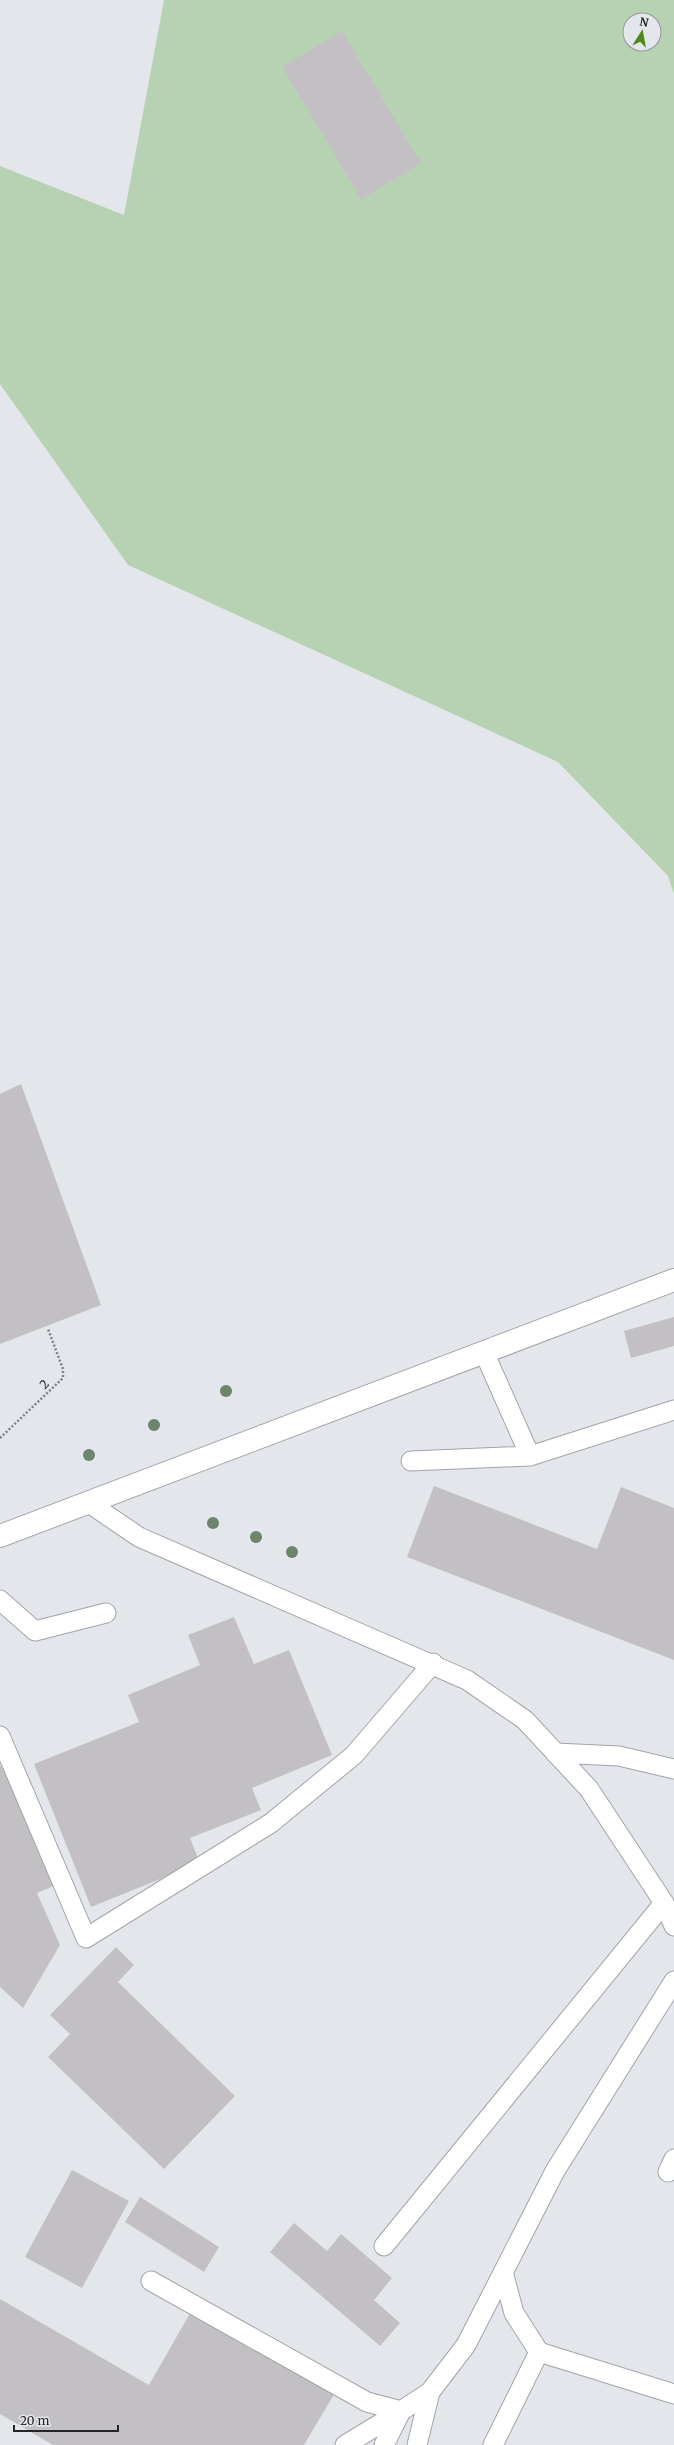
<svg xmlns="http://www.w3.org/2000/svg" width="674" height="2445" viewBox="0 0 674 2445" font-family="Merriweather,serif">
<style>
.green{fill:#b7d2b2;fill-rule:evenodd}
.building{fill:#c3c0c4}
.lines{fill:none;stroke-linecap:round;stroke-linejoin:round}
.lane-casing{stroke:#a1a4a9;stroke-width:21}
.secondary-casing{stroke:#a1a4a9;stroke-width:24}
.path{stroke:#7e8084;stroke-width:2.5;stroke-dasharray:2 2;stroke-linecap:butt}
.lane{stroke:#fff;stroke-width:19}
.secondary{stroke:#fff;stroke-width:22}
.tree{fill:#6d846d}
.labels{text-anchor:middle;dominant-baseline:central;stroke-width:3.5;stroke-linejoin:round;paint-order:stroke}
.street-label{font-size:12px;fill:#232426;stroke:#e3e7ec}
</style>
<rect width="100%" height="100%" fill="#e3e7ec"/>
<!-- green -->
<path class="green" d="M164,0H674V894L668,876L558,762L128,565L0,384V166L124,215ZM630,20H654V44H630Z"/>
<!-- building -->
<path class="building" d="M342,31L421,163L361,199L282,67Z
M21,1084L101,1305L0,1344V1094Z
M674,1317V1346L631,1358L624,1331Z
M434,1486L597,1549L621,1487L674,1508V1660L407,1557Z
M234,1617L254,1664L289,1650L332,1755L252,1788L261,1810L190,1838L200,1863L91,1907L34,1764L139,1722L128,1695L200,1665L188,1635Z
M9,1762L56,1885L37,1893L60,1945L23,2008L0,1987V1766Z
M116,1947L134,1965L118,1982L235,2096L164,2169L48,2057L70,2034L50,2015Z
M72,2170L129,2201L82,2288L25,2257Z
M140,2197L219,2247L204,2272L125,2222Z
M294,2223L327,2251L341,2234L392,2278L374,2300L400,2323L380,2346L270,2252Z
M0,2299L149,2385L193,2308L336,2391L304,2445H53L0,2414Z"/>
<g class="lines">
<!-- lane casing -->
<g class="lane-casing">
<path id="lane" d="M484,1352L530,1456
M411,1461L530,1456L674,1410
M89,1503L139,1537L467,1680L525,1720L589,1789L664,1903L674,1926
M0,1600L35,1631L106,1613
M0,1736L86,1938L271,1823L354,1755L433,1663
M555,1753L619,1756L674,1769
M668,2172L674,2159
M384,2246L664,1903
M503,2272L514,2313L539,2352L674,2394
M151,2281L367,2402L401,2411L430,2392L466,2345L555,2171L674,1981
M345,2445L401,2411
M384,2445L401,2411
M417,2445L430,2392
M493,2445L539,2352"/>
</g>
<!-- secondary casing -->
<g class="secondary-casing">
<path id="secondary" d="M0,1536L674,1280"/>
</g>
<!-- path -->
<path class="path" d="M0,1438L63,1378V1369L48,1329"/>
<!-- lane -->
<use href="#lane" class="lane"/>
<!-- secondary -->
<use href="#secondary" class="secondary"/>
</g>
<!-- trees -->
<g class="tree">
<circle cx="226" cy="1391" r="6"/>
<circle cx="154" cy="1425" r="6"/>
<circle cx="89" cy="1455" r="6"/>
<circle cx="213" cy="1523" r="6"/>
<circle cx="256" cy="1537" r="6"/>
<circle cx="292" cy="1552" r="6"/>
</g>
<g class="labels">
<!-- street labels -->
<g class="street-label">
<text transform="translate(44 1384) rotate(-45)">2</text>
</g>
</g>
<!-- north arrow -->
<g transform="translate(642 32) rotate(11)"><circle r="19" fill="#e3e7ec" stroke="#96999d"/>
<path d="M0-3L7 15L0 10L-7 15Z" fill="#508720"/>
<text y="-6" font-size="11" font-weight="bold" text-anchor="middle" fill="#232426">N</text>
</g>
<!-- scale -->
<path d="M14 2425v6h104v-6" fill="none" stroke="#232426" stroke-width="2"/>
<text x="20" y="2425" font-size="12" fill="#232426" stroke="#e3e7ec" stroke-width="3" paint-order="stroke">20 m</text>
</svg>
